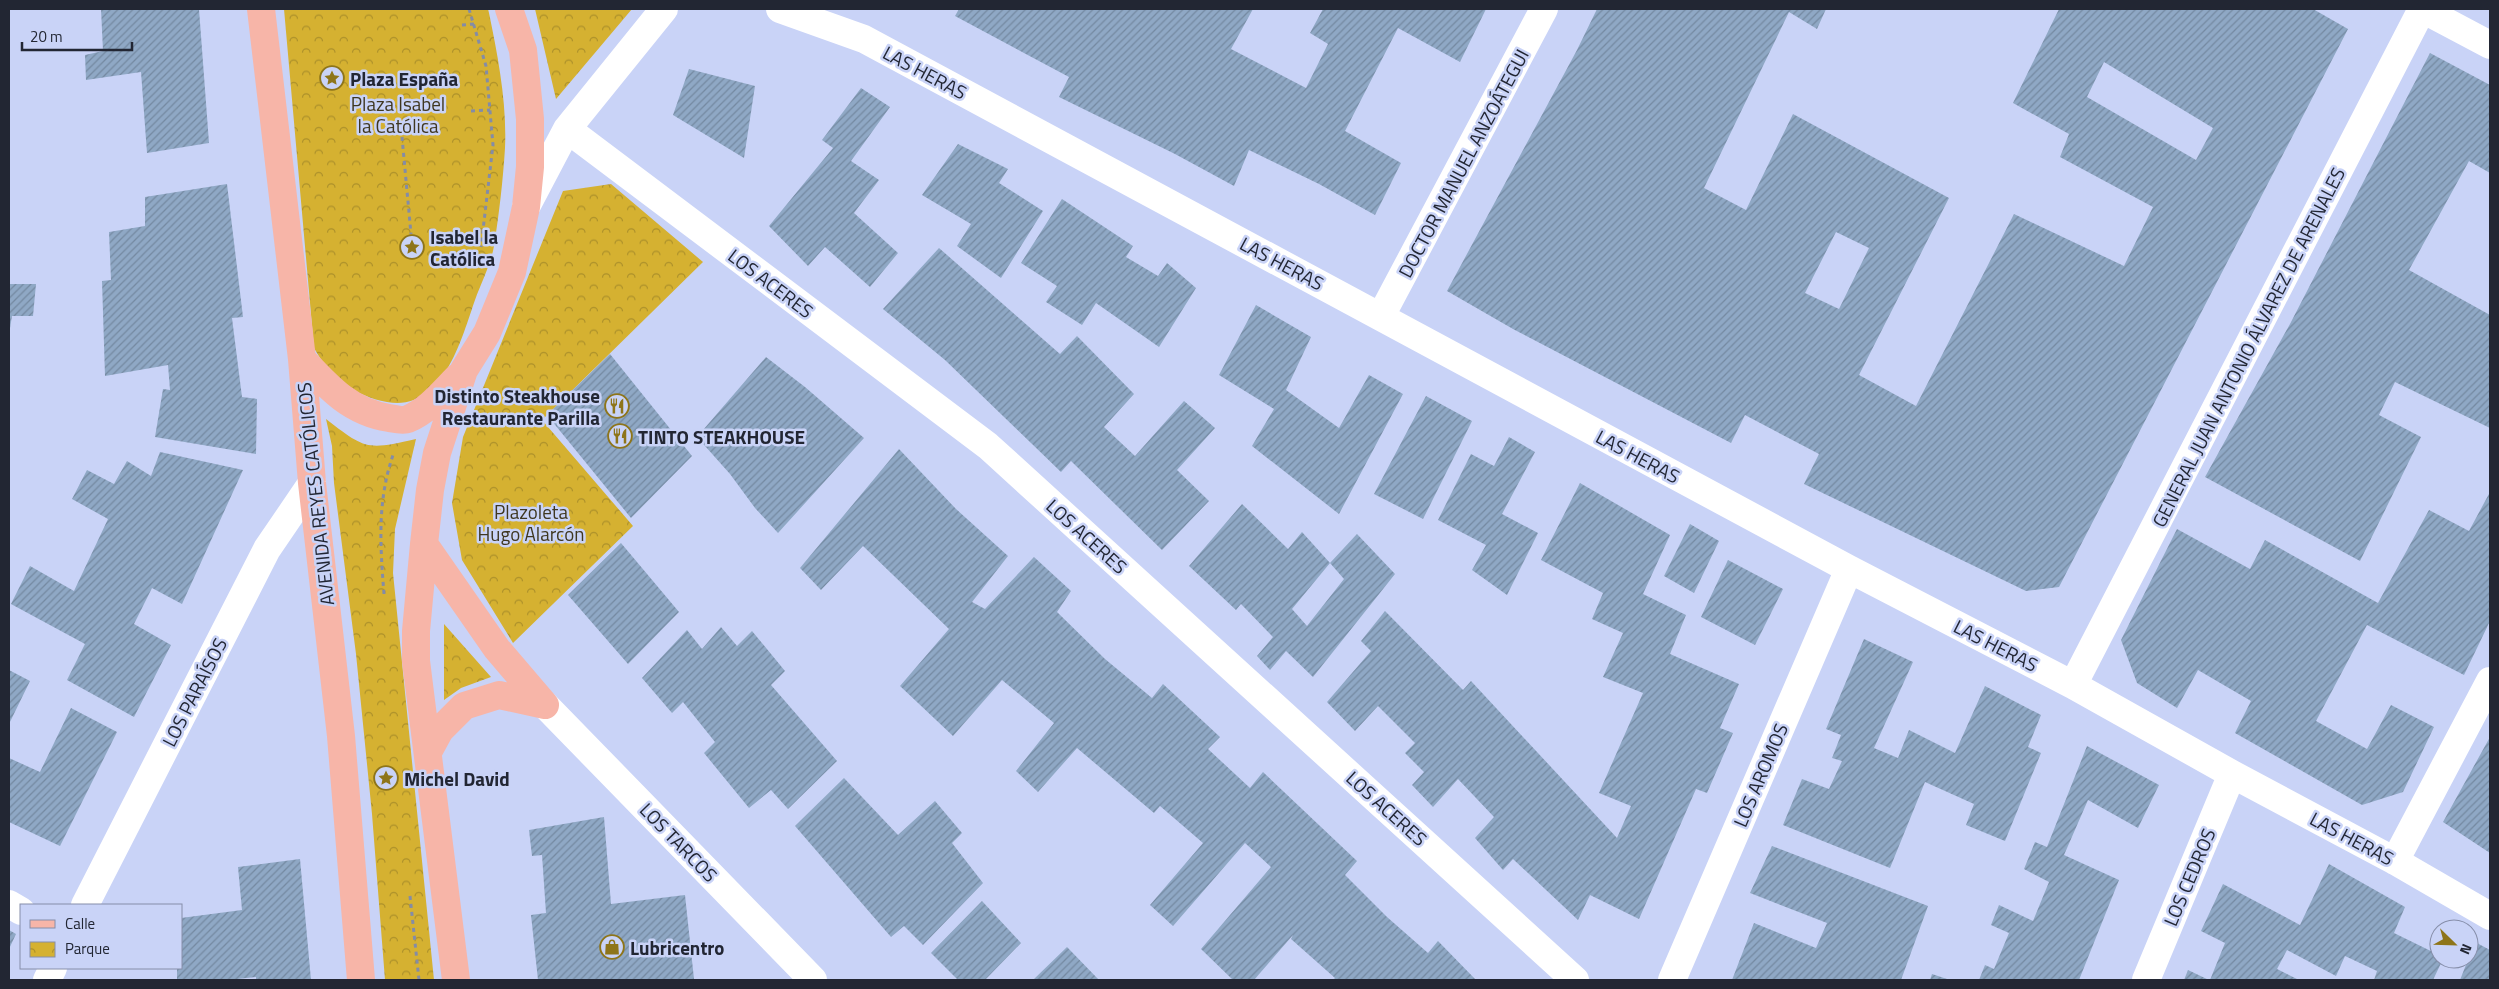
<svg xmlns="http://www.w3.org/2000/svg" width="2499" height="989" viewBox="0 0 2499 989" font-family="'Titillium Web',sans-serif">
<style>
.park{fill:url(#park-crowns)}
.building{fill:url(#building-hatch);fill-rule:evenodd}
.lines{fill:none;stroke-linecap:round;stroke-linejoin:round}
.path{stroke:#848ca6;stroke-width:3;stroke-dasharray:4 4;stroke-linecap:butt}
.minor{stroke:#fff;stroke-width:28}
.major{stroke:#f7b5a8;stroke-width:28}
.labels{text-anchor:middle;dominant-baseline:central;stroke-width:5;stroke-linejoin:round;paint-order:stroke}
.street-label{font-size:19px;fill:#222633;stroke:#c9d3f7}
.poi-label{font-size:19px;font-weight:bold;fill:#222633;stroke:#c9d3f7;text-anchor:start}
.park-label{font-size:19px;fill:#3f3720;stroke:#c9d3f7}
</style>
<defs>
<pattern id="park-crowns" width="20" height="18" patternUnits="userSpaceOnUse" patternTransform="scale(1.25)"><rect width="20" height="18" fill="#d5b131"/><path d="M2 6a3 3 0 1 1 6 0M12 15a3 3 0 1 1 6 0" fill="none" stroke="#ac902a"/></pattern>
<pattern id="building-hatch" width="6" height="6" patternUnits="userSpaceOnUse" patternTransform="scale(1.25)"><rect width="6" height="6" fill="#8fa8c5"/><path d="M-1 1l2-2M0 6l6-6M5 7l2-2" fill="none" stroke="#7489a1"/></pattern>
</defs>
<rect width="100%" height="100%" fill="#c9d3f7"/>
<!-- park -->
<path class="park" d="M284,9H488L489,13C498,57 507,103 505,148C503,180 499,215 494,246C491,264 481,283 475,300C461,340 443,412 387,402C354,396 330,377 314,348Z
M535,9H632L556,99Z
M611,184L703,262L542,420L633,526L513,643L462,560L452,503L463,437L563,191Z
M326,419C366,450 367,450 416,439L395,529L393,573L434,980H385L372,814L356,654L334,483L332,446Z
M444,624L491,677L461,688L444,700Z"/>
<!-- building -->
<path class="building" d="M101,9H199L209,143L147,153L141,72L86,80L85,55L103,51Z
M959,9H1253L1231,49L1306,88L1328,44L1310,33L1323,9H1486L1460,62L1398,28L1345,131L1401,163L1375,215L1319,184L1249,150L1234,186L1175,154L1059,97L1069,77L955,16Z
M1597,9H1826L1817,29L1789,12L1704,188L1746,210L1793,114L1949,198L1859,375L1916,406L2014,214L2124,266L2153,207L2060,157L2069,134L2013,103L2059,9H2313L2348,29L2059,587L2026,591L1804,484L1819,454L1745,415L1731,443L1513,329L1447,291L1577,50ZM2104,62L2213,128L2196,160L2087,97ZM1836,232L1869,248L1839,309L1805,293Z
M2430,53L2490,85V173L2469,161L2409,270L2490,315V428L2395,382L2379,415L2421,437L2360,561L2205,477L2290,324Z
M689,69L755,86L744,158L673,115Z
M861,88L890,107L851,161L879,180L854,213L898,253L870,287L825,247L808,266L769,226L833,148L822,140Z
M958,144L1008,169L999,183L1043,211L1001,278L957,246L971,224L922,195Z
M227,184L243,317L232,318L242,397L257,399L256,454L155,437L163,389L170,390L168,365L105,376L102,281L111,280L109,232L145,226V197Z
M1062,199L1133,246L1126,257L1158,276L1167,263L1196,288L1159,347L1096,303L1082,325L1046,302L1057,286L1021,263Z
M939,248L1060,354L1077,336L1134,394L1104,427L1135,456L1184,401L1215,428L1177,470L1209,501L1162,550L1071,461L1061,472L945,360L883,309Z
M9,284H36L33,316H12L10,328Z
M1256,305L1311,337L1286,390L1339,428L1369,375L1403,394L1339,514L1252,446L1274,409L1219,375Z
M610,354L692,456L631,518L547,415Z
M766,357L805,387L864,438L778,533L755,508L730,474L697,437Z
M1426,396L1472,421L1423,519L1374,494Z
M1509,437L1535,452L1502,514L1538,533L1507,595L1472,570L1486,545L1438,520L1471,454L1494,466Z
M899,449L956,509L1008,556L972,602L985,609L1034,557L1071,591L1057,612L1105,659L1152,698L1163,684L1220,737L1208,749L1250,788L1263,772L1357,861L1345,875L1387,917L1428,953L1438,941L1476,980H1333L1335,978L1291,939L1293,935L1254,980H1233L1201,949L1271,867L1245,843L1173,926L1150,905L1203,843L1160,806L1154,813L1077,748L1038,792L1016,771L1054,723L1002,680L953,736L900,686L949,629L863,546L821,590L800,568Z
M160,452L243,470L182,604L152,588L134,624L171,645L134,717L67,680L85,644L11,604L30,566L74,591L108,519L72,499L87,470L114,484L127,461L151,476Z
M1580,483L1670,535L1643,594L1686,615L1670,654L1739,684L1720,728L1733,733L1707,793L1696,789L1639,919L1590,895L1578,920L1513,859L1503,870L1475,838L1494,817L1458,779L1433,807L1412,785L1424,772L1405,753L1415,743L1378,706L1355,731L1327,702L1371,651L1361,641L1385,611L1463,690L1471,681L1617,838L1631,806L1599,793L1643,693L1603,677L1623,633L1592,619L1603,593L1541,560Z
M2490,492V621L2464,675L2367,625L2316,721L2367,749L2391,705L2434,727L2403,792L2362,805L2235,733L2251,701L2198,670L2177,708L2137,683L2121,640L2177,529L2250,569L2265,540L2378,603L2429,510L2469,531Z
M1242,504L1288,549L1302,532L1330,563L1292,609L1307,626L1344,579L1330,563L1357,534L1395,574L1313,677L1286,651L1270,670L1257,656L1273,637L1241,604L1236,610L1189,566Z
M1690,524L1719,541L1694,593L1664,576Z
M621,543L679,612L628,664L568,595Z
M1728,560L1783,589L1755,645L1701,617Z
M721,627L737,646L752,631L785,671L771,685L837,761L788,809L771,790L749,808L704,753L715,742L683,702L672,713L642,678L687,630L702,649Z
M1864,639L1913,662L1874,748L1898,758L1909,730L1955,753L1985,686L2041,715L2028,747L2041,753L2005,841L1966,825L1974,804L1925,782L1890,868L1783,825L1802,779L1829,789L1842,761L1832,758L1841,735L1826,729Z
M9,670L30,681L9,724Z
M71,708L117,732L60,846L9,822V758L40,772Z
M2490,737V853L2443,822Z
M2087,746L2159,785L2138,828L2088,800L2064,855L2119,880L2079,980H1979L1985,965L1994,969L2009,933L1991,925L1999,905L2033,921L2049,882L2024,869L2035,842L2047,847Z
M844,778L898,835L935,801L962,833L952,843L983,883L923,945L904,926L891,937L795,826Z
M604,817L611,904L685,895L694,979L538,980L531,915L546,913L542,855L532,856L529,830Z
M1772,846L1928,906L1901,980H1732L1754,923L1816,948L1827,923L1750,893Z
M300,859L311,980H256V977L228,980H177V968H181V918L242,910L238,867Z
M2329,864L2405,907L2394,933L2439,955V959H2443L2433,980H2374L2377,971L2345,956L2336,976L2287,950L2277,969L2299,980H2210L2225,943L2201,931L2223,884L2300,925Z
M982,901L1021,943L985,980H958L931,953Z
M9,930L16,934L9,949Z
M2475,942L2490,950V980H2460Z
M1067,947L1099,980H1033Z
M2188,970L2209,980H2184Z
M1932,974L1950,980H1930Z"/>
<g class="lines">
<!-- path -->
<path class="path" d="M469,9L486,66L493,145L481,247
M462,25L474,24
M471,111L490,110
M402,137L411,234
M384,594C380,544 377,500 394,452
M410,896L419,980"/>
<!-- minor -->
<path class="minor" d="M780,9L864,39L1849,569L2073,685L2232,774L2395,861L2490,916
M2422,9L2490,45
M567,129L988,446L1575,980
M526,207L567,129L664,9
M1381,316L1544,9
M2073,685L2422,9
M545,705L813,980
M2395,861L2490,681
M9,904L21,911
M85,905L267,549L312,483
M47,980L53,968
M1672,980L1849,569
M2146,980L2232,774"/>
<!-- major -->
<path class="major" d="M261,9L302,359L312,483L341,736L361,980
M302,359C328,387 350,412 389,418C395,419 403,421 408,419C429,410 443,392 458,377
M424,544L497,649L545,705
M428,752L440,730L464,706L499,695L545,705
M456,980L416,661V631L424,544L430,490L437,453L464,370L487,333L512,272L526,207L530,167V119L523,50L509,9"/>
</g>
<!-- icons -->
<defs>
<g id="sight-ring" transform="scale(1.25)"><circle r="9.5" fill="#c9d3f7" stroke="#8e751a" stroke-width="1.5"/><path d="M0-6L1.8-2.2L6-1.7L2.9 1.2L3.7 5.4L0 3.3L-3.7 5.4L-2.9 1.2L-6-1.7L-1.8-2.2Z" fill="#8e751a"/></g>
<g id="restaurant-ring" transform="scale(1.25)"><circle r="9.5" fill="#c9d3f7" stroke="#8e751a" stroke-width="1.5"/><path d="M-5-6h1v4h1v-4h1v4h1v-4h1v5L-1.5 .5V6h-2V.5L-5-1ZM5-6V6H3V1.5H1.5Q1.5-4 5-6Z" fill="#8e751a"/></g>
<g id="shop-ring" transform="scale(1.25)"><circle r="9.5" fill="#c9d3f7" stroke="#8e751a" stroke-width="1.5"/><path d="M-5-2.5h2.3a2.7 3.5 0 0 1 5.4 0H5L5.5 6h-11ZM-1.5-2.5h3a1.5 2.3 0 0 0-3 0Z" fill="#8e751a"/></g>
</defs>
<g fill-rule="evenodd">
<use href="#sight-ring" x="332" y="78"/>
<use href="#sight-ring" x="412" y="247"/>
<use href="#restaurant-ring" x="617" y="406"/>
<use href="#restaurant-ring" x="620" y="436"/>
<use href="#sight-ring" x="386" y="778"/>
<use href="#shop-ring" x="612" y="947"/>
</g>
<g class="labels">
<!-- street labels -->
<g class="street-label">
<text transform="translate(925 72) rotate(28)">LAS HERAS</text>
<text transform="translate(1463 163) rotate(-62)">DOCTOR MANUEL ANZOÁTEGUI</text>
<text transform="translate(1282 263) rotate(28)">LAS HERAS</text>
<text transform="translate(771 283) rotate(37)">LOS ACERES</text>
<text transform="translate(2248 347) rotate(-63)">GENERAL JUAN ANTONIO ÁLVAREZ DE ARENALES</text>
<text transform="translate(1638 456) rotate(28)">LAS HERAS</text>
<text transform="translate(315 494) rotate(-96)">AVENIDA REYES CATÓLICOS</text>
<text transform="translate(1087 536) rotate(42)">LOS ACERES</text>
<text transform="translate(1996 645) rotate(27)">LAS HERAS</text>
<text transform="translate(194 692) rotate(-63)">LOS PARAÍSOS</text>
<text transform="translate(1760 775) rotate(-67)">LOS AROMOS</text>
<text transform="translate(1387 808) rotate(42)">LOS ACERES</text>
<text transform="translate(2352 838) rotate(28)">LAS HERAS</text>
<text transform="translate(679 842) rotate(46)">LOS TARCOS</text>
<text transform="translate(2189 877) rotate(-67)">LOS CEDROS</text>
</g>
<!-- poi labels -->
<g class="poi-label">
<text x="350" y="78">Plaza España</text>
<text x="430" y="236">Isabel la<tspan x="430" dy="22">Católica</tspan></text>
<text x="600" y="395" text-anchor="end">Distinto Steakhouse<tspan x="600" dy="22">Restaurante Parilla</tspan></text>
<text x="638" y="436">TINTO STEAKHOUSE</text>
<text x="404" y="778">Michel David</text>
<text x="630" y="947">Lubricentro</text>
</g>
<!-- park labels -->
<g class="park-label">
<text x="398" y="103">Plaza Isabel<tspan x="398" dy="22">la Católica</tspan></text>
<text x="531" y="511">Plazoleta<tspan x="531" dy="22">Hugo Alarcón</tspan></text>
</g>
</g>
<!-- border -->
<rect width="2499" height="989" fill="none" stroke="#222633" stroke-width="20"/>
<!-- legend -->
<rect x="20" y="904" width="162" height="65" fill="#c9d3f7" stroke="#868ea9"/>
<rect x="30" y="920" width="25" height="8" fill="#f7b5a8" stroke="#868ea9"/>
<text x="65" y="929" font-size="15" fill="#222633">Calle</text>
<rect x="30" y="942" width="25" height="15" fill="url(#park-crowns)" stroke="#868ea9"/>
<text x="65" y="954" font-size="15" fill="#222633">Parque</text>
<!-- north arrow -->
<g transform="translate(2454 944) rotate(113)"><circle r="24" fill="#c9d3f7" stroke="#868ea9"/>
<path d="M0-4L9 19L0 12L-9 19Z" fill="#8e751a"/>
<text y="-8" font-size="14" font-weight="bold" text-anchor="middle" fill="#222633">N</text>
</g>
<!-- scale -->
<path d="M22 42v8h110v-8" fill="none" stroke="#222633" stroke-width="2.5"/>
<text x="30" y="42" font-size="15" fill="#222633" stroke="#c9d3f7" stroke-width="4" paint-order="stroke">20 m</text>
</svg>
